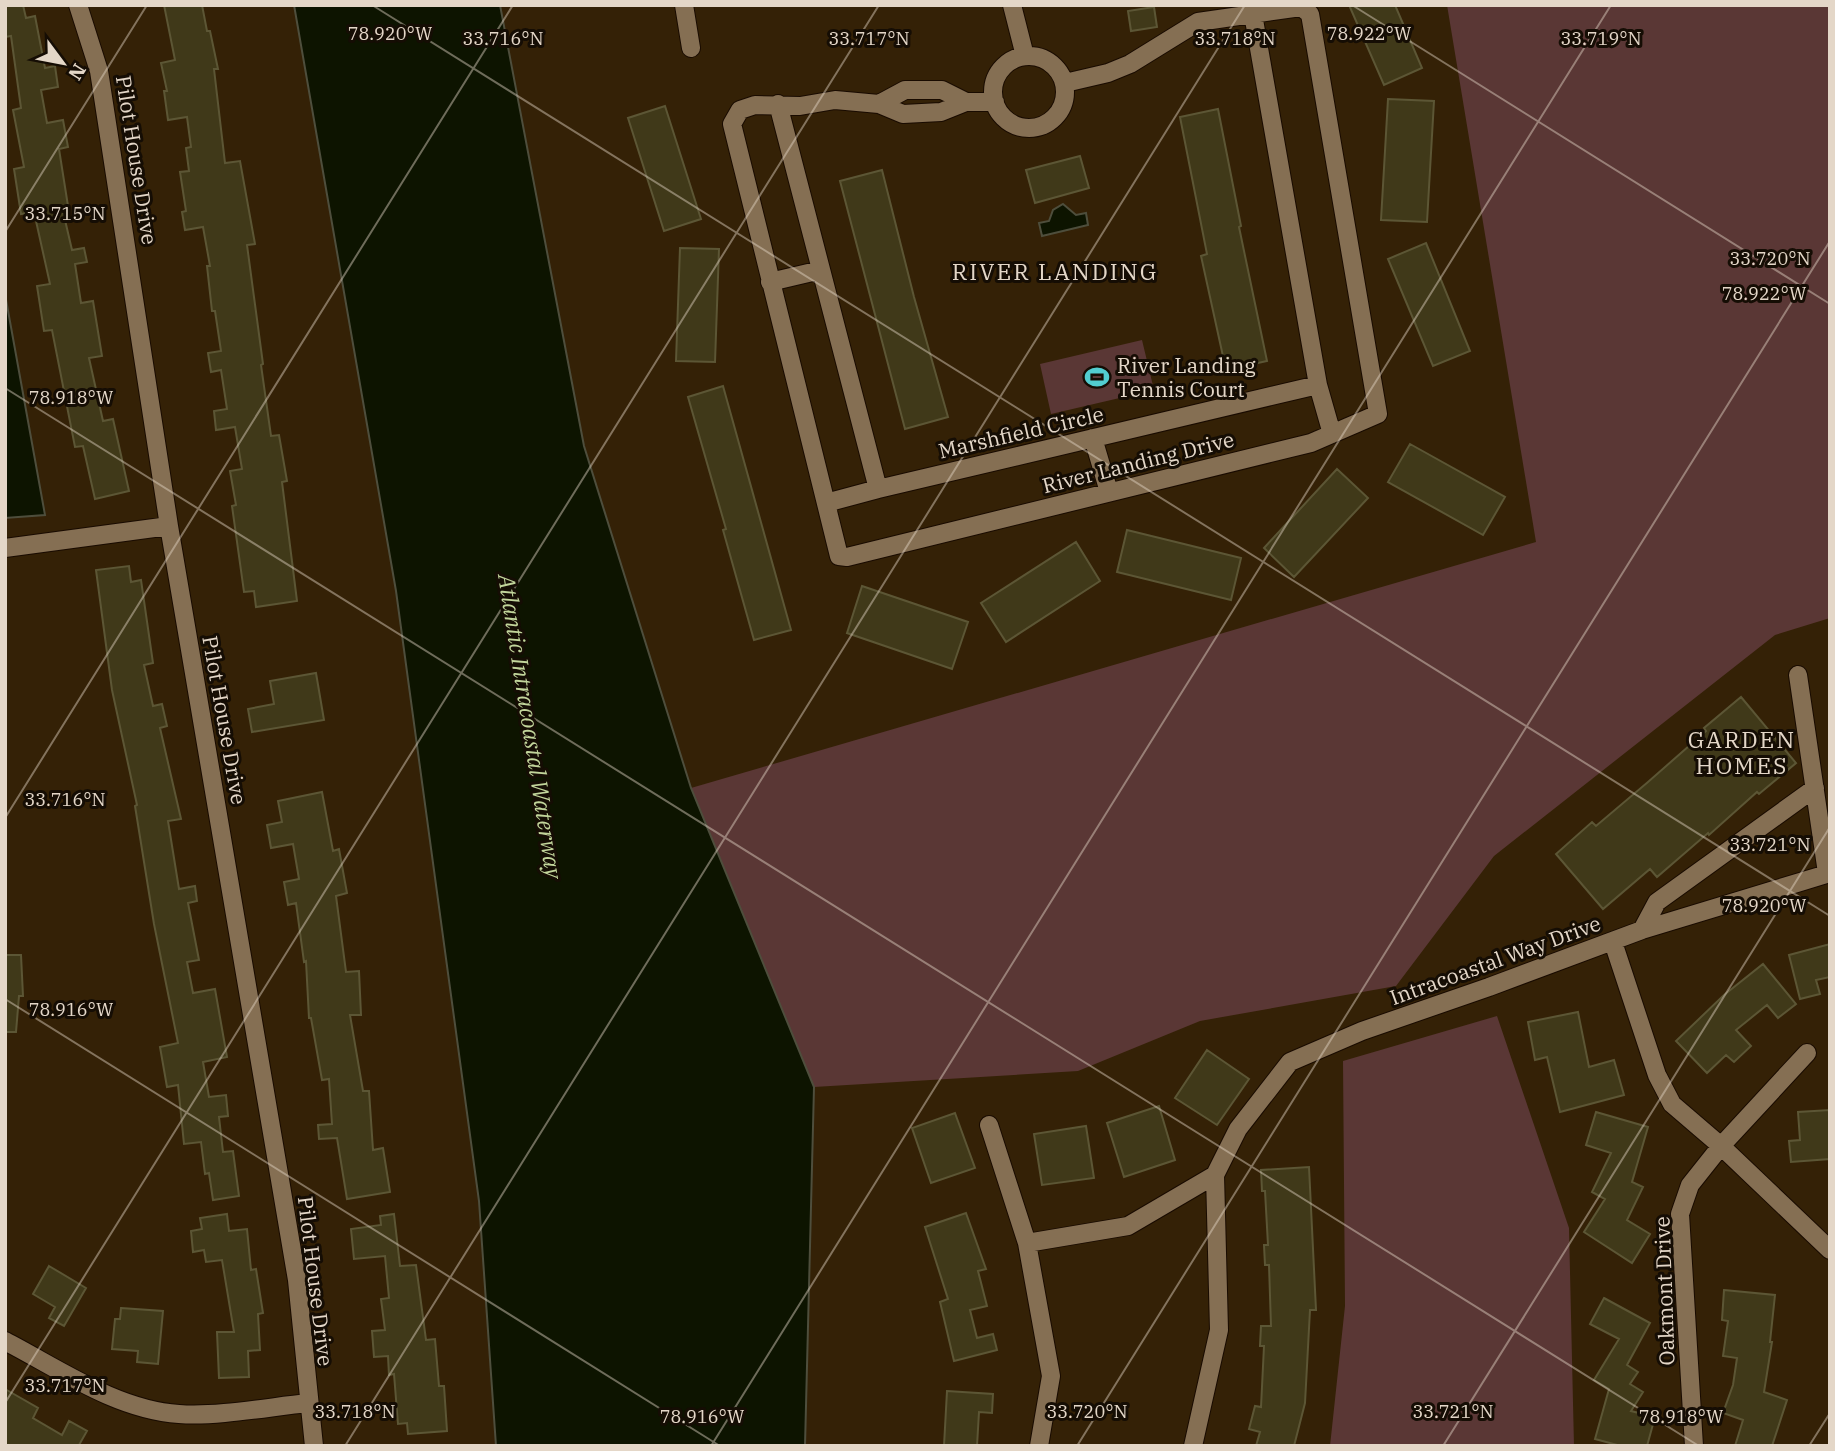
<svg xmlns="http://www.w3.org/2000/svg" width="1835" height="1451" viewBox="0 0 1835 1451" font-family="'IBM Plex Serif',serif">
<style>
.green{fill:#5a3735}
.water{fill:#0d1400;stroke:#4e4e3c;stroke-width:2}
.building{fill:#403919;stroke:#5c5635;stroke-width:2}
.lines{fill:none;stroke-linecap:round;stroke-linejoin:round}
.street-casing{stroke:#190b00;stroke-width:20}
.street{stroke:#856f53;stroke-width:18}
.ticks{fill:none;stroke:#e4d7c8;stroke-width:2;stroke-opacity:0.45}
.labels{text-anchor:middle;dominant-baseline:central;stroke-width:6;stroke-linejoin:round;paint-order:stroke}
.street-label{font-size:21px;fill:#e4d7c8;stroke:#150d04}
.poi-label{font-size:21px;fill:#e4d7c8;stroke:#150d04;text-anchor:start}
.neighbourhood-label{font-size:23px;letter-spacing:2px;fill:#e4d7c8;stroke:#150d04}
.water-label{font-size:23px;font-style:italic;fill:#c2d59b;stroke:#150d04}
.ticks-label{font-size:18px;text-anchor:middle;fill:#e4d7c8;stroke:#150d04;stroke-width:6;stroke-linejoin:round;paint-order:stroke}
</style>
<rect width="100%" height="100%" fill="#342106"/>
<!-- green -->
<path class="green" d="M1447,5H1830V618L1775,635L1494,856L1396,986L1200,1021L1078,1071L814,1087L691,788L1536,542Z
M1142,340L1154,390L1051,414L1040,364Z
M1497,1016L1569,1228L1574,1446H1330L1345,1306L1343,1061Z"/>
<!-- water -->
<path class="water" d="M294,5H500L584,446L691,788L814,1087L805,1446H496L479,1201L396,591Z
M1063,204L1076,215L1086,213L1088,225L1042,236L1039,223L1049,221L1053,210Z
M5,294L45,515L5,518Z"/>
<!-- building -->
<path class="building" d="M5,5H23L26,18L35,16L45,68L55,66L58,87L41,90L47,123L63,120L68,147L59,149L68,206L62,207L72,250L84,248L87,262L75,264L81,303L93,301L102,356L89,358L103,421L113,419L129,491L95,499L83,446L75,447L52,330L44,331L37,286L50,284L34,212L21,214L14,169L24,167L13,110L21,108L11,36L5,37Z
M164,5H202L207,31H210L218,69H214L225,163L240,161L255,244L247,245L263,364L261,365L271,436L279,435L287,481L282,482L297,601L256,607L254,591L244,592L232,506L236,505L230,471L242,469L235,427L216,430L214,411L227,409L221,370L211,372L208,353L221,351L215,311H212L207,266H210L203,227L185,230L182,212L186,211L180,172L189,171L186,148L191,147L187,117L168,120L164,91H167L161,63L175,60Z
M1349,5H1395L1422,68L1384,85Z
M1154,7L1157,27L1131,31L1128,11Z
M1388,99L1434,101L1427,222L1381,220Z
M665,106L701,219L664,231L628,118Z
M1218,109L1241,226L1239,227L1267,361L1226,370L1201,256L1207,254L1180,117Z
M1080,156L1089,188L1035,203L1026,170Z
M882,170L914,297L948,417L905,429L840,181Z
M1426,243L1470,351L1433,366L1388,259Z
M680,248L719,249L715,362L676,361Z
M723,386L791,630L754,640L723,530L726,529L688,397Z
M1410,444L1505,497L1483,535L1388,482Z
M1337,469L1368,498L1294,577L1264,548Z
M1127,530L1241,558L1231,600L1117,572Z
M1076,542L1100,581L1006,642L981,603Z
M129,566L131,582L141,580L153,663L144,665L153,706L162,704L167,726L160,728L181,819L168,821L179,889L195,886L197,901L188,903L199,960L187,962L193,993L215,989L227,1057L203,1062L209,1097L226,1095L228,1116L219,1117L223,1152L233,1151L239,1196L213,1200L209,1173L205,1174L201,1142L184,1144L178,1085L167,1087L160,1047L178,1043L154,924L135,806L137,805L112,690L96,570Z
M862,586L968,622L952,669L847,633Z
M316,673L324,720L252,732L248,709L274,704L270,681Z
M1741,697L1796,763L1759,794L1757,792L1709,835L1708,833L1657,877L1650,869L1603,909L1556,854L1592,822L1596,826L1648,782L1706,731L1704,728Z
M322,792L333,851L339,849L347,893L336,896L346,972L359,971L361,1015H350L363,1091H369L373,1150L383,1148L390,1192L347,1199L337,1138L319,1139L318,1125L332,1124L329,1079L322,1080L311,1018H309L306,961L304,962L296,903L288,905L284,882L299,879L293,844L271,848L267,825L282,822L278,801Z
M1830,944V977L1816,980L1820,994L1800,999L1789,955Z
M5,955H21L23,996H19L16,1032H5Z
M1763,964L1796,1004L1778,1018L1767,1005L1736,1030L1751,1046L1734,1062L1726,1055L1707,1073L1676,1041L1724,995Z
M1578,1012L1589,1067L1614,1060L1624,1095L1560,1112L1547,1057L1535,1060L1528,1022Z
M1207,1050L1249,1079L1217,1125L1175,1098Z
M1159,1106L1175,1160L1124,1177L1107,1123Z
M1830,1110V1159L1791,1162L1789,1141L1800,1140L1798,1112Z
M1596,1112L1648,1127L1632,1182L1643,1187L1627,1220L1650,1234L1632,1263L1584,1232L1605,1199L1592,1192L1611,1153L1586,1145Z
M955,1113L975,1168L931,1183L912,1128Z
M1086,1126L1094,1178L1042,1185L1034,1134Z
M1309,1167L1316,1310H1310L1305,1403L1294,1446H1256L1260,1432L1249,1429L1255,1406L1261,1407L1264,1346H1260L1261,1326H1271L1269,1265H1265L1264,1245H1268L1265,1191H1262L1261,1170Z
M966,1213L986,1269L978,1271L987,1306L970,1310L977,1338L993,1334L997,1350L954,1361L940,1302L948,1299L925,1227Z
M227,1214L229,1231L247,1229L251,1270L256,1269L263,1313L258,1314L260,1350L248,1351L249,1377L219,1378L217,1332H234L222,1260L206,1262L204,1250L193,1252L191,1231L202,1229L200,1218Z
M394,1214L400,1266L416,1265L426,1340L435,1339L439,1386H444L447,1431L408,1434L407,1423L398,1424L394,1374L389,1375L388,1356L374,1357L372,1331L385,1330L381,1299L389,1298L385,1256L354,1259L351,1229L381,1225L380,1216Z
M49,1266L86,1288L64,1326L49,1318L55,1307L33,1294Z
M1724,1290L1775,1295L1770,1342H1772L1764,1392L1787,1400L1772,1446H1735L1743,1420L1723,1413L1733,1385L1737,1358L1723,1356L1728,1321L1722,1320Z
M1604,1298L1650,1323L1627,1365L1638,1372L1630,1384L1643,1392L1631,1411L1655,1417L1647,1446H1621L1595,1439L1609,1389L1594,1380L1619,1339L1590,1324Z
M121,1308L163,1311L158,1364L137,1362L138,1351L112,1349L115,1319H120Z
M5,1389L38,1408L33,1418L62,1435L69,1421L87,1431L79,1445L81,1446H5Z
M947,1391L993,1394L992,1413L979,1412L977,1446H944Z"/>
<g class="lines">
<!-- street casing -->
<g class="street-casing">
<path id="street" d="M78,5L99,71L169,526L297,1280L314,1446
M684,5L691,48
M1012,5L1025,56
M993 92a36 36 0 1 1 72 0a36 36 0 1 1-72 0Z
M995,102H966L941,112L903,114L879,104L835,100L800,106L755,105L740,110L732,124L839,556L847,557L1311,443L1378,414L1310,14L1301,7L1198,22L1130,64L1108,73L1065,83
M778,104L878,489L1318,385L1253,14
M879,104L905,90H942L966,102
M770,282L821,270
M1318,385L1332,434
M1093,438L1109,492
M826,503L878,489
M5,548L169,526
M1798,675L1827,873
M1642,930L1657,902L1815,788
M1613,942L1657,1075L1672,1104L1721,1146L1690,1185L1680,1214L1694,1446
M1807,1053L1721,1146L1830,1250
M989,1125L1027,1243
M5,1341C59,1369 117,1410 179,1414C217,1417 269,1407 308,1403
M1039,1446L1051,1376L1027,1243L1128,1226L1215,1175
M1193,1446L1219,1330L1215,1175L1238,1129L1290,1062L1362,1031L1489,987L1642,930L1830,873"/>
</g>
<!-- street -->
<use href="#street" class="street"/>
</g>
<!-- ticks -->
<path class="ticks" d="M372,5L1830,916M1352,5L1830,304M5,232L147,5M5,388L1699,1446M5,818L513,5M5,999L720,1446M5,1403L879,5M345,1446L1245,5M711,1446L1611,5M1077,1446L1830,241M1443,1446L1830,827M1809,1446L1830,1413"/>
<!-- icons -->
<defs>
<g id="stadium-bare" transform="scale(1.89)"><path d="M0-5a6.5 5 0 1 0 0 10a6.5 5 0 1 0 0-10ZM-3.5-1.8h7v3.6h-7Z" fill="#52cdd0" stroke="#150d04" stroke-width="2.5" paint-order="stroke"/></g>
</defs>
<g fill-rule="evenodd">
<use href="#stadium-bare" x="1097" y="377"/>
</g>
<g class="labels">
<!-- street labels -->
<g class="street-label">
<text transform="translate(137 160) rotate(81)">Pilot House Drive</text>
<text transform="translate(1021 432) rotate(-13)">Marshfield Circle</text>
<text transform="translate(1138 462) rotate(-14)">River Landing Drive</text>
<text transform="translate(225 720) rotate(80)">Pilot House Drive</text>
<text transform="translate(1495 960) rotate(-20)">Intracoastal Way Drive</text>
<text transform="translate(316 1281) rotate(83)">Pilot House Drive</text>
<text transform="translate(1664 1291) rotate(-92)">Oakmont Drive</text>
</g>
<!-- poi labels -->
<g class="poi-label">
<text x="1117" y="365">River Landing<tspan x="1117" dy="24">Tennis Court</tspan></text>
</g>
<!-- neighbourhood labels -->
<g class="neighbourhood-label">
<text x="1055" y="271">RIVER LANDING</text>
<text x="1742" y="739">GARDEN<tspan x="1742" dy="26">HOMES</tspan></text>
</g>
<!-- water labels -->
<g class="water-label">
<text transform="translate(531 726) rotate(81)">Atlantic Intracoastal Waterway</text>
</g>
</g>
<g class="ticks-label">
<text x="390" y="40">78.920°W</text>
<text x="1369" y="40">78.922°W</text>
<text x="503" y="45">33.716°N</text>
<text x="869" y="45">33.717°N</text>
<text x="1235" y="45">33.718°N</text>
<text x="1601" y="45">33.719°N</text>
<text x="65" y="220">33.715°N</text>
<text x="1770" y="265">33.720°N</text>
<text x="1764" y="300">78.922°W</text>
<text x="71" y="404">78.918°W</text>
<text x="65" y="806">33.716°N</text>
<text x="1770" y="851">33.721°N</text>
<text x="1764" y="912">78.920°W</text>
<text x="71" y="1016">78.916°W</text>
<text x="65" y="1392">33.717°N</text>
<text x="355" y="1418">33.718°N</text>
<text x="1087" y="1418">33.720°N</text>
<text x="1453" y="1418">33.721°N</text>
<text x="702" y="1423">78.916°W</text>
<text x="1681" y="1423">78.918°W</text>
</g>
<!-- border -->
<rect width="1835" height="1451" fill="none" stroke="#e4d7c8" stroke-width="14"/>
<!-- north arrow -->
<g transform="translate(63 63) rotate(122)" stroke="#150d04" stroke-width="5" paint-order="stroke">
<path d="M0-5L12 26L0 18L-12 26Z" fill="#e4d7c8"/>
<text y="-10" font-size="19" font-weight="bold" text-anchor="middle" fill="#e4d7c8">N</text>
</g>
</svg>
